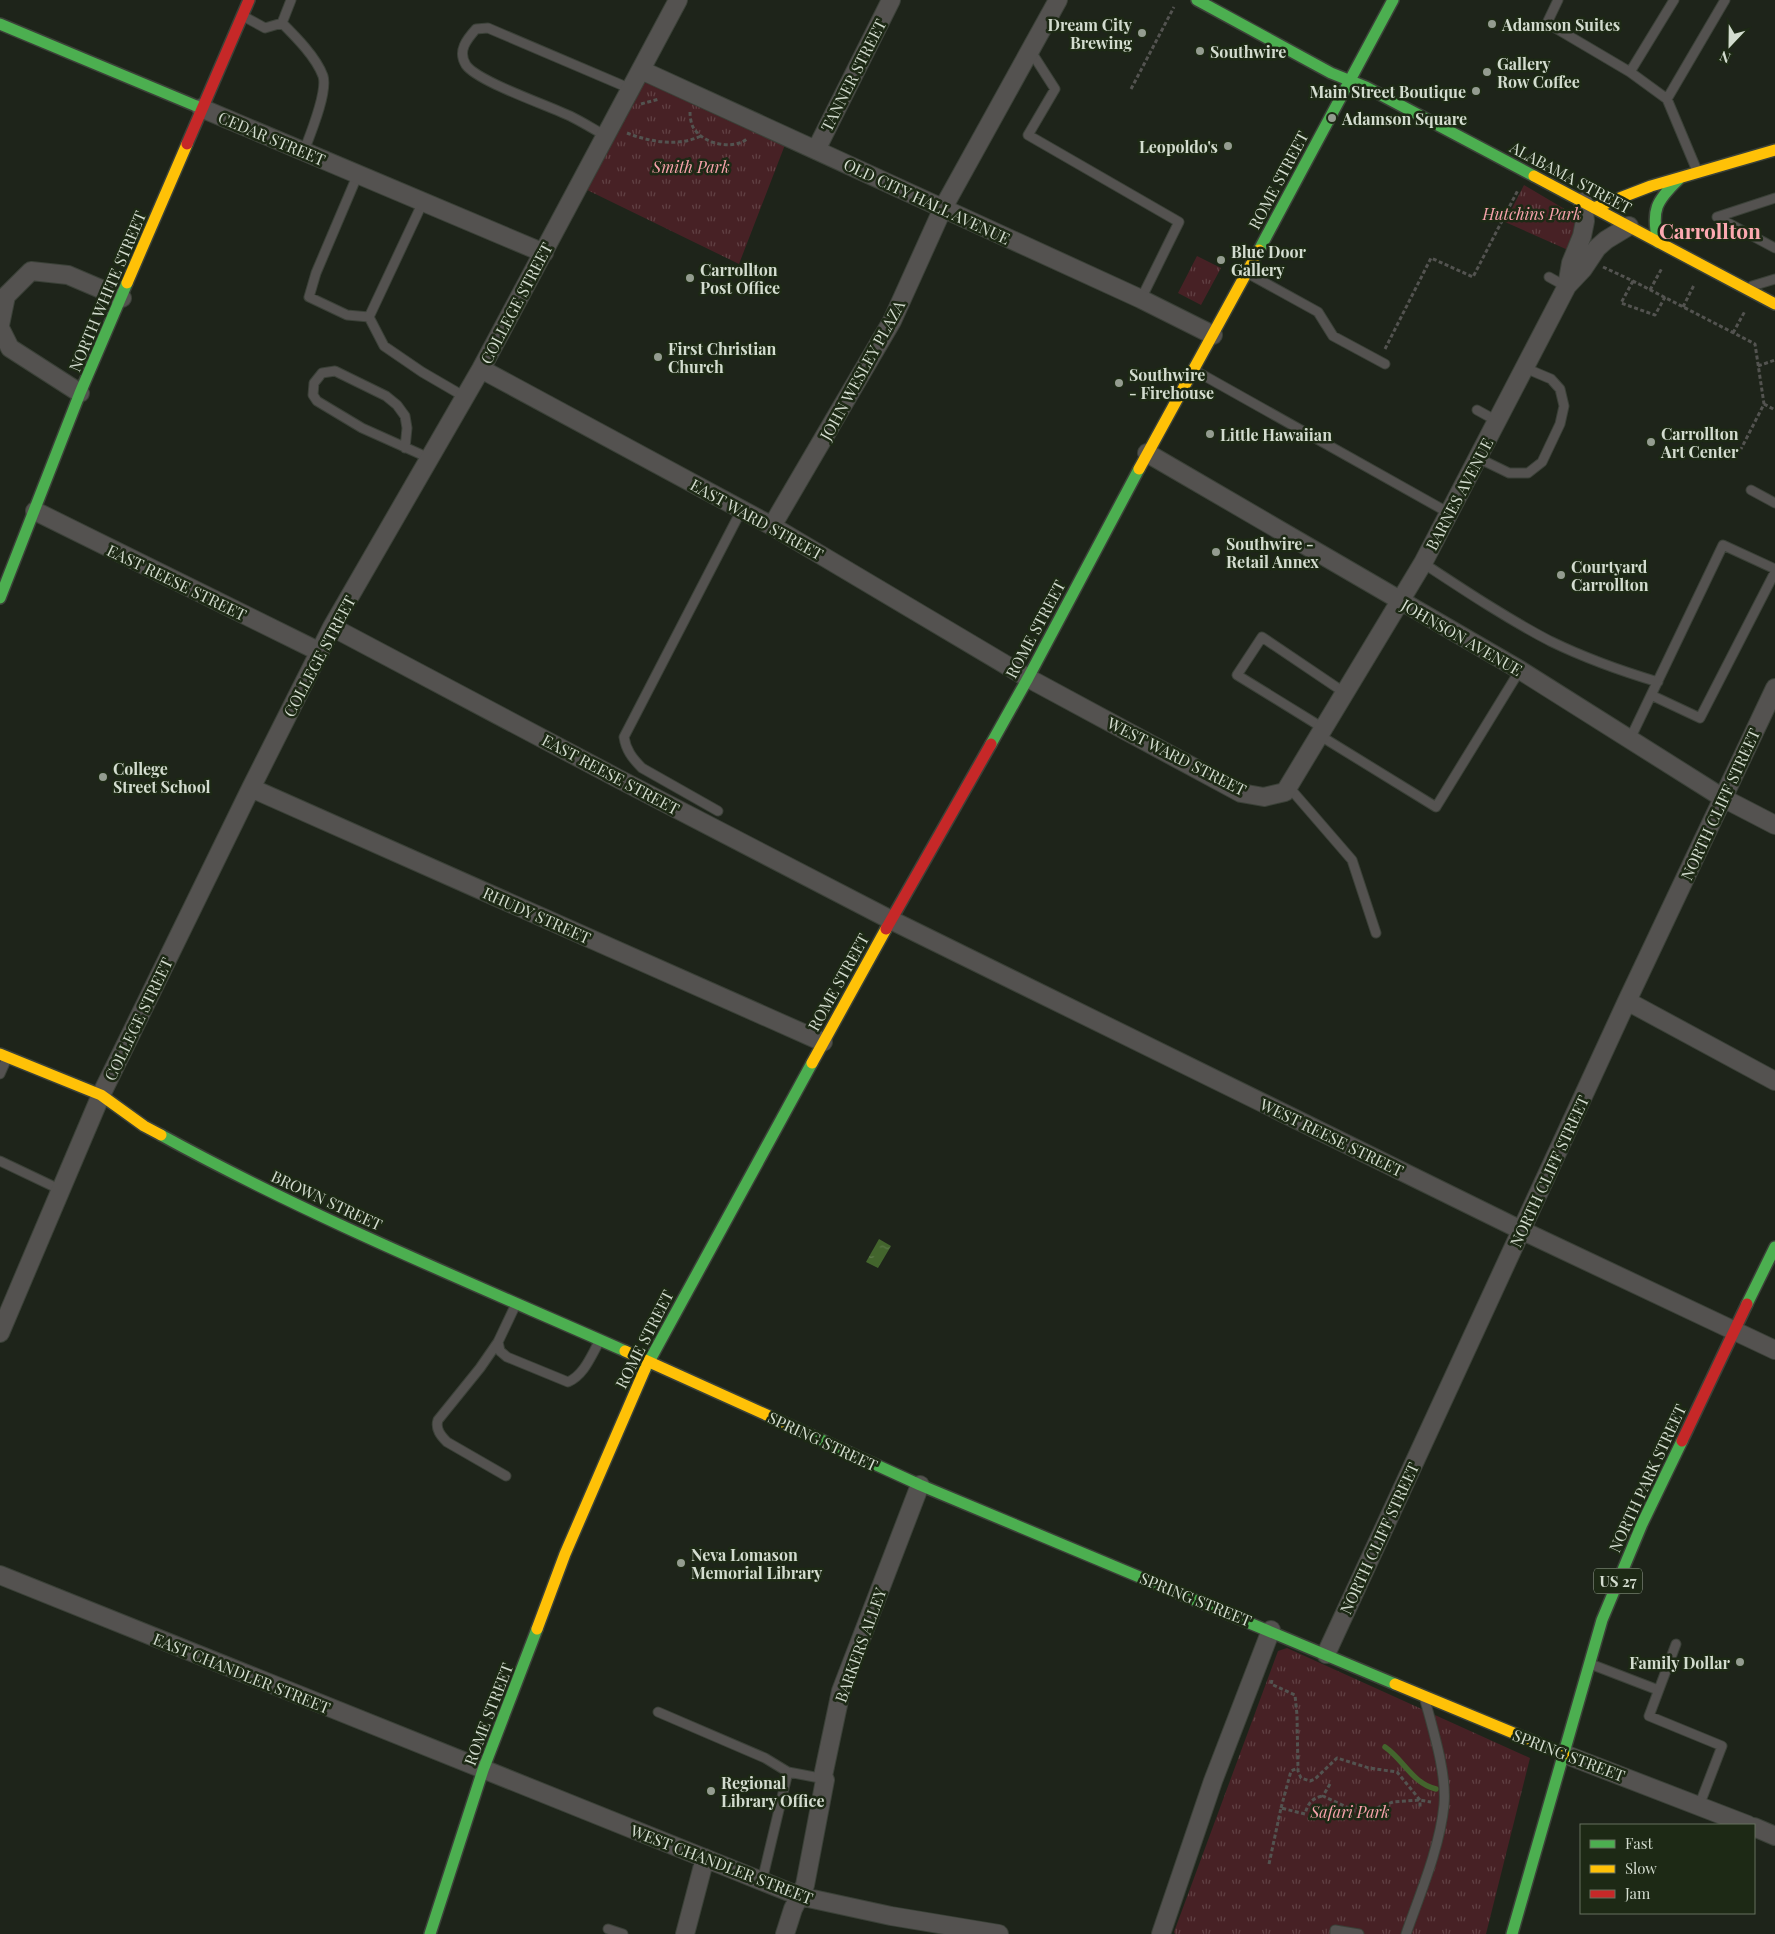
<svg xmlns="http://www.w3.org/2000/svg" width="1775" height="1934" viewBox="0 0 1775 1934" font-family="'Playfair Display',serif">
<style>
.grass{fill:url(#grass-tufts)}
.water{fill:url(#water-ripples)}
.lines{fill:none;stroke-linecap:round;stroke-linejoin:round}
.stream{stroke:#43652d;stroke-width:5.5}
.lane-casing{stroke:#3b4138;stroke-width:11}
.street-casing{stroke:#3b4138;stroke-width:20}
.fast-casing{stroke:#3b4138;stroke-width:14}
.slow-casing{stroke:#3b4138;stroke-width:14}
.jam-casing{stroke:#3b4138;stroke-width:14}
.path{stroke:#535350;stroke-width:3;stroke-dasharray:4 2.5;stroke-linecap:butt}
.lane{stroke:#545250;stroke-width:9}
.street{stroke:#545250;stroke-width:18}
.fast{stroke:#4caf50;stroke-width:11}
.slow{stroke:#ffc107;stroke-width:11}
.jam{stroke:#c62828;stroke-width:11}
.poi-dot{fill:#949c90;stroke:#1d2915;stroke-width:2}
.labels{text-anchor:middle;dominant-baseline:central;stroke-width:5;stroke-linejoin:round;paint-order:stroke}
.shield{fill:#1d2915;stroke:#9ca697;stroke-width:1}
.shield-label{font-size:15px;font-weight:bold;fill:#d3dccf}
.poi-label{font-size:16px;font-weight:bold;fill:#d3dccf;stroke:#1d2915;text-anchor:start}
.street-label{font-size:16px;fill:#d3dccf;stroke:#1d2915}
.park-label{font-size:16px;font-style:italic;fill:#f8a3ac;stroke:#1d2915}
.district-label{font-size:21px;font-weight:bold;fill:#fda9b1;stroke:#1d2915}
</style>
<defs>
<pattern id="grass-tufts" width="24" height="20" patternUnits="userSpaceOnUse" patternTransform="scale(1.25)"><rect width="24" height="20" fill="#472125"/><path d="M3 7l-1-3M5 7V3M7 7l1-3M15 17l-1-3M17 17v-4M19 17l1-3" fill="none" stroke="#614144"/></pattern>
<pattern id="water-ripples" width="26" height="14" patternUnits="userSpaceOnUse" patternTransform="scale(1.25)"><rect width="26" height="14" fill="#43652d"/><path d="M2 4q2-2 4 0t4 0M15 11q2-2 4 0t4 0" fill="none" stroke="#5d7a4a"/></pattern>
</defs>
<rect width="100%" height="100%" fill="#1e241a"/>
<!-- grass -->
<path class="grass" d="M641,70L788,137L739,264L579,186Z
M1524,185L1573,214L1578,226L1568,250L1505,222Z
M1197,256L1221,268L1201,305L1178,293Z
M1287,1648L1530,1758L1486,1934H1175L1174,1932L1278,1651Z"/>
<!-- water -->
<path class="water" d="M879,1239L891,1246L878,1268L866,1262Z"/>
<g class="lines">
<!-- stream -->
<path class="stream" d="M1385,1747C1403,1759 1413,1784 1436,1789"/>
<!-- lane casing -->
<g class="lane-casing">
<path id="lane" d="M1558,0L1547,23L1630,72L1667,99
M243,16L265,28L282,23L291,0
M282,23C296,37 316,57 323,76C328,92 310,135 304,151
M1030,50L1055,89L1028,135L1179,222L1141,299
M1630,72L1674,0
M606,136C595,130 584,123 572,117C550,106 478,82 466,65C457,51 467,39 476,29L488,28L631,89
M1698,173L1667,99L1725,0
M358,174L316,273L309,297L347,315L369,317
M1775,198L1717,217L1775,248
M423,202L369,317L384,346L422,372L465,397
M1249,274L1318,312L1333,336L1385,364
M1549,277L1567,287
M1752,286L1775,279
M1194,370L1449,513
M1477,410L1497,421
M405,448L407,428L405,416L397,405L386,396L335,371L322,373L314,383L313,395L317,401L362,428L429,458
M1478,458L1509,473H1528L1542,462L1560,424L1564,406L1560,389L1551,379L1525,368
M1751,490L1775,503
M1423,563C1464,590 1506,618 1550,641C1585,658 1621,671 1658,682
M1651,695L1700,718L1775,572
M1323,728L1237,675L1262,637L1345,693
M1319,735L1436,807L1520,670
M1630,739L1723,545L1775,569
M1288,786L1352,860L1376,933
M718,811L642,768C632,758 626,750 624,737L742,509
M0,1074L7,1058
M0,1161L61,1190
M498,1342L500,1351L507,1357L568,1382C584,1375 591,1356 599,1342
M506,1476L447,1442C441,1436 435,1429 438,1420L480,1368L498,1342L516,1304
M1676,1644L1649,1716L1722,1746L1699,1806
M1593,1665L1658,1690
M658,1712L765,1758L788,1772
M762,1881L788,1772L825,1779
M608,1929L623,1934
M1335,1934V1930L1359,1934
M1406,1934C1420,1894 1440,1847 1444,1805C1447,1774 1433,1730 1425,1700"/>
</g>
<!-- street casing -->
<g class="street-casing">
<path id="street" d="M641,70L1141,299L1213,335
M201,108L544,253
M816,150L891,0
M1567,286L1571,263L1582,236L1585,221L1583,202
M0,325L6,296L31,271L68,275L122,298
M0,328L10,348L80,393
M481,369L772,526L1028,678L1241,793L1264,797L1285,792L1423,563L1567,286L1583,269L1597,248L1606,240L1629,226
M1147,453L1520,670L1723,798L1775,825
M35,511L320,652
M772,526L892,321L943,208L1058,0
M332,627L617,778L891,920L1521,1230L1775,1350
M251,788L823,1042
M1627,1001L1775,1081
M0,1333L101,1095L251,788L332,627L481,369L678,0
M0,1575L799,1896L891,1916L999,1934
M1326,1654L1627,1001L1775,688
M1564,1754L1748,1825
M1754,1827L1775,1836
M685,1934L705,1858
M785,1934L793,1909L805,1885L825,1780L823,1776L841,1691L920,1485
M1161,1934L1213,1781L1271,1630"/>
</g>
<!-- fast casing -->
<g class="fast-casing">
<path id="fast" d="M1197,0L1331,73L1366,87L1534,176
M0,24L201,108
M1658,242C1651,210 1656,201 1679,179
M1259,250L1393,0
M0,598L80,393L127,283
M991,744L1028,678L1139,469
M161,1135C310,1217 469,1282 625,1351
M1747,1304L1775,1247
M645,1369L812,1063
M800,1430L920,1485L1395,1684
M430,1934L483,1770L537,1629
M1512,1934L1602,1620L1642,1524L1682,1441"/>
</g>
<!-- slow casing -->
<g class="slow-casing">
<path id="slow" d="M1534,176L1775,304
M1594,208L1651,186L1775,150
M127,283L187,144
M1139,469L1259,250
M0,1054L101,1095L144,1126L161,1135
M812,1063L886,929
M625,1351L800,1430
M537,1629L565,1554L645,1369
M1395,1684L1564,1754"/>
</g>
<!-- jam casing -->
<g class="jam-casing">
<path id="jam" d="M187,144L249,0
M886,929L991,744
M1682,1441L1747,1304"/>
</g>
<!-- path -->
<path class="path" d="M1131,89L1174,7
M641,104L659,99
M690,112C690,117 691,123 693,127C702,144 734,151 748,138
M627,133C650,142 678,147 701,136
M1603,267L1633,281L1755,344L1764,404L1741,449
M1633,281L1621,303L1655,315L1665,297
M1650,290L1662,268
M1683,307L1694,285
M1733,333L1745,311
M1385,349L1431,258L1473,277L1518,190
M1758,366L1775,360
M1764,404L1775,410
M1272,1680L1271,1684L1295,1695L1297,1715L1298,1771L1301,1778L1310,1781L1315,1779L1337,1758L1369,1768L1397,1772L1420,1800V1808
M1330,1784L1323,1796L1355,1811L1374,1809L1393,1802L1420,1800L1431,1802
M1281,1808L1291,1771L1298,1768
M1269,1864L1281,1808L1305,1814C1308,1803 1312,1798 1323,1796"/>
<!-- lane -->
<use href="#lane" class="lane"/>
<!-- street -->
<use href="#street" class="street"/>
<!-- fast -->
<use href="#fast" class="fast"/>
<!-- slow -->
<use href="#slow" class="slow"/>
<!-- jam -->
<use href="#jam" class="jam"/>
</g>
<!-- markers -->
<g class="poi-dot">
<circle cx="1492" cy="24" r="5"/>
<circle cx="1142" cy="33" r="5"/>
<circle cx="1200" cy="51" r="5"/>
<circle cx="1487" cy="72" r="5"/>
<circle cx="1476" cy="91" r="5"/>
<circle cx="1332" cy="118" r="5"/>
<circle cx="1228" cy="146" r="5"/>
<circle cx="1221" cy="260" r="5"/>
<circle cx="690" cy="278" r="5"/>
<circle cx="658" cy="357" r="5"/>
<circle cx="1119" cy="383" r="5"/>
<circle cx="1210" cy="434" r="5"/>
<circle cx="1651" cy="442" r="5"/>
<circle cx="1216" cy="552" r="5"/>
<circle cx="1561" cy="575" r="5"/>
<circle cx="103" cy="777" r="5"/>
<circle cx="681" cy="1563" r="5"/>
<circle cx="1740" cy="1662" r="5"/>
<circle cx="711" cy="1791" r="5"/>
</g>
<g class="labels">
<!-- shield labels -->
<rect class="shield" x="1594" y="1568.5" width="48" height="25" rx="4"/>
<g class="shield-label">
<text x="1618" y="1581">US 27</text>
</g>
<!-- poi labels -->
<g class="poi-label">
<text x="1132" y="24" text-anchor="end">Dream City<tspan x="1132" dy="18">Brewing</tspan></text>
<text x="1502" y="24">Adamson Suites</text>
<text x="1210" y="51">Southwire</text>
<text x="1497" y="63">Gallery<tspan x="1497" dy="18">Row Coffee</tspan></text>
<text x="1466" y="91" text-anchor="end">Main Street Boutique</text>
<text x="1342" y="118">Adamson Square</text>
<text x="1218" y="146" text-anchor="end">Leopoldo's</text>
<text x="1231" y="251">Blue Door<tspan x="1231" dy="18">Gallery</tspan></text>
<text x="700" y="269">Carrollton<tspan x="700" dy="18">Post Office</tspan></text>
<text x="668" y="348">First Christian<tspan x="668" dy="18">Church</tspan></text>
<text x="1129" y="374">Southwire<tspan x="1129" dy="18">- Firehouse</tspan></text>
<text x="1661" y="433">Carrollton<tspan x="1661" dy="18">Art Center</tspan></text>
<text x="1220" y="434">Little Hawaiian</text>
<text x="1226" y="543">Southwire -<tspan x="1226" dy="18">Retail Annex</tspan></text>
<text x="1571" y="566">Courtyard<tspan x="1571" dy="18">Carrollton</tspan></text>
<text x="113" y="768">College<tspan x="113" dy="18">Street School</tspan></text>
<text x="691" y="1554">Neva Lomason<tspan x="691" dy="18">Memorial Library</tspan></text>
<text x="1730" y="1662" text-anchor="end">Family Dollar</text>
<text x="721" y="1782">Regional<tspan x="721" dy="18">Library Office</tspan></text>
</g>
<!-- street labels -->
<g class="street-label">
<text transform="translate(853 75) rotate(-63)">TANNER STREET</text>
<text transform="translate(272 138) rotate(23)">CEDAR STREET</text>
<text transform="translate(1571 177) rotate(28)">ALABAMA STREET</text>
<text transform="translate(1278 180) rotate(-62)">ROME STREET</text>
<text transform="translate(927 201) rotate(25)">OLD CITY HALL AVENUE</text>
<text transform="translate(107 291) rotate(-67)">NORTH WHITE STREET</text>
<text transform="translate(516 303) rotate(-62)">COLLEGE STREET</text>
<text transform="translate(862 370) rotate(-61)">JOHN WESLEY PLAZA</text>
<text transform="translate(1459 494) rotate(-62)">BARNES AVENUE</text>
<text transform="translate(757 519) rotate(29)">EAST WARD STREET</text>
<text transform="translate(177 582) rotate(26)">EAST REESE STREET</text>
<text transform="translate(1035 629) rotate(-62)">ROME STREET</text>
<text transform="translate(1462 637) rotate(30)">JOHNSON AVENUE</text>
<text transform="translate(319 656) rotate(-62)">COLLEGE STREET</text>
<text transform="translate(1177 756) rotate(27)">WEST WARD STREET</text>
<text transform="translate(611 774) rotate(28)">EAST REESE STREET</text>
<text transform="translate(1720 804) rotate(-65)">NORTH CLIFF STREET</text>
<text transform="translate(537 915) rotate(24)">RHUDY STREET</text>
<text transform="translate(838 982) rotate(-61)">ROME STREET</text>
<text transform="translate(138 1019) rotate(-64)">COLLEGE STREET</text>
<text transform="translate(1332 1137) rotate(26)">WEST REESE STREET</text>
<text transform="translate(1549 1171) rotate(-65)">NORTH CLIFF STREET</text>
<text transform="translate(327 1200) rotate(25)">BROWN STREET</text>
<text transform="translate(644 1339) rotate(-63)">ROME STREET</text>
<text transform="translate(823 1441) rotate(25)">SPRING STREET</text>
<text transform="translate(1647 1478) rotate(-65)">NORTH PARK STREET</text>
<text transform="translate(1379 1538) rotate(-65)">NORTH CLIFF STREET</text>
<text transform="translate(1196 1599) rotate(22)">SPRING STREET</text>
<text transform="translate(860 1645) rotate(-70)">BARKERS ALLEY</text>
<text transform="translate(242 1673) rotate(22)">EAST CHANDLER STREET</text>
<text transform="translate(488 1714) rotate(-69)">ROME STREET</text>
<text transform="translate(1569 1755) rotate(21)">SPRING STREET</text>
<text transform="translate(722 1864) rotate(21)">WEST CHANDLER STREET</text>
</g>
<!-- park labels -->
<g class="park-label">
<text x="691" y="166">Smith Park</text>
<text x="1532" y="213">Hutchins Park</text>
<text x="1350" y="1811">Safari Park</text>
</g>
<!-- district labels -->
<g class="district-label">
<text x="1710" y="230">Carrollton</text>
</g>
</g>
<!-- legend -->
<rect x="1580" y="1824" width="175" height="90" fill="#1d2915" stroke="#66715f"/>
<rect x="1590" y="1840" width="25" height="8" fill="#4caf50" stroke="#66715f"/>
<text x="1625" y="1849" font-size="15" fill="#d3dccf">Fast</text>
<rect x="1590" y="1865" width="25" height="8" fill="#ffc107" stroke="#66715f"/>
<text x="1625" y="1874" font-size="15" fill="#d3dccf">Slow</text>
<rect x="1590" y="1890" width="25" height="8" fill="#c62828" stroke="#66715f"/>
<text x="1625" y="1899" font-size="15" fill="#d3dccf">Jam</text>
<!-- north arrow -->
<g transform="translate(1730 45) rotate(202)" stroke="#1d2915" stroke-width="4" paint-order="stroke">
<path d="M0-4L9 19L0 12L-9 19Z" fill="#d3dccf"/>
<text y="-8" font-size="14" font-weight="bold" text-anchor="middle" fill="#d3dccf">N</text>
</g>
</svg>
